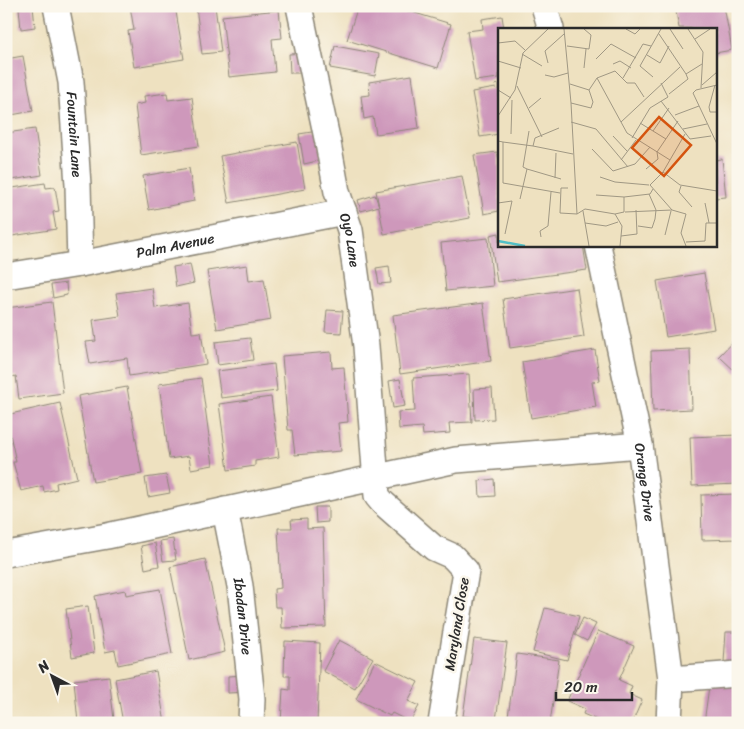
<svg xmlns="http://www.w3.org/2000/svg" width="744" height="729" viewBox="0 0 744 729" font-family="Sriracha,sans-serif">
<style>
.building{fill:#ce98bb}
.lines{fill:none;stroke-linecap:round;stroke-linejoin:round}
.minor-casing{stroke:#8c8676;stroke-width:28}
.minor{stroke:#fff;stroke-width:25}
.labels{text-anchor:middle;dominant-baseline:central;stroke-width:5;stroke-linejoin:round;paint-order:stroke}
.street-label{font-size:14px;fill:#2b2b2b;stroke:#fbf7ec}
.inset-river{fill:none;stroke:#52c0c7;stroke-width:2.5}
.inset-road{fill:none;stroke:#a09884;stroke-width:1}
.view{fill:#d5540f;fill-opacity:0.15;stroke:#d5540f;stroke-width:2.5}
.inset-edge{fill:none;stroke:#2b2b2b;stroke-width:2.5}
</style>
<rect width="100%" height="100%" fill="#fbf7ec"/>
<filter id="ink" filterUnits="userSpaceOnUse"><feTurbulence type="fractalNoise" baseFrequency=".02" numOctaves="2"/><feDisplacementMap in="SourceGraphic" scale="10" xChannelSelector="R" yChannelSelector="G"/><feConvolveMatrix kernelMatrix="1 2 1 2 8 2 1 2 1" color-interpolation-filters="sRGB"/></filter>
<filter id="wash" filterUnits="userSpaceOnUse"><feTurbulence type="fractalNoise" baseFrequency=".0096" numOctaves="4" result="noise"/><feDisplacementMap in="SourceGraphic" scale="20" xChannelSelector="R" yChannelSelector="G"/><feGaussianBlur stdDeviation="1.12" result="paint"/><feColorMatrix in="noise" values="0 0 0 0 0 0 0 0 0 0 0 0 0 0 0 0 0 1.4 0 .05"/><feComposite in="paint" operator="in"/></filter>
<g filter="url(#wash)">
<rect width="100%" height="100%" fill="#eee1c0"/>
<g id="blocks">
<!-- building -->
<path class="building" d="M33,6L35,27L21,29L19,8Z
M130,6H175L184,59L134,67L128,31L134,30Z
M215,6L221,52L202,54L196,7Z
M358,6H392L451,24L438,68L347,40Z
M675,6H724L732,50L715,53V29L679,28Z
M279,10L282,38L272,39L275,72L229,77L222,16Z
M502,16L504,29H499V78L475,81L467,31L483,29L482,19Z
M335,46L379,54L375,76L330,68Z
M306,53V73H290L289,54Z
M23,56L33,111L6,116V59Z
M412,75L419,128L376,134L373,117L364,119L361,96L370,95L369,82Z
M499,84V134L480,137L472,92L496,88L495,85Z
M167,93L168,100L192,97L199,146L141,155L135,105L145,103L144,96Z
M35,129L42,175L6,181V133Z
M318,131L322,160L304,164L299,134Z
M297,142L305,189L229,203L220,156Z
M497,152L499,160V211L484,214L474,155Z
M722,159L726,197L715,198V160Z
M189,168L194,201L149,210L143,176Z
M462,176L470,218L384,234L376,191Z
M45,183L46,188L55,187L59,211L53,212L56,229L6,237V189Z
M375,195L379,206L361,211L358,200Z
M499,233V245H583L587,270L497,282L490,235Z
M488,238L493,286L446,291L441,243Z
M190,264L194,283L176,287L173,267Z
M247,265L249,281L264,279L271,320L217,329L207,271Z
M389,266L391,283L379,284L376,268Z
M704,273L714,329L666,337L657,281Z
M66,283L67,295L53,298L51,285Z
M152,288L155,308L188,303L192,333L201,332L206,364L129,376L127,358L90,364L86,342L96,341L93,320L120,316L116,293Z
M577,288L584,337L510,348L503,299Z
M52,302L63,393L19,399L16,376L11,377L6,336V308Z
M483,303L491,361L400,374L393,315Z
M327,310L343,311L341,333L325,332Z
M738,336V374L719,356Z
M250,338L253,360L218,365L215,342Z
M690,349L692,409L653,411L651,351Z
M595,350L600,381L592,382L596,407L531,418L522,362Z
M331,352L332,368L344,367L348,422L338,423L341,451L295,455L292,430H288L282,356Z
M274,364L277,391L221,398L217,371Z
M469,374L472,422L449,423L450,433L423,435L422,427L399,429L398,412L415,411L413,378Z
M201,378L213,465L191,469L189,456L169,459L159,384Z
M400,379L405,406L393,408L389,381Z
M127,387L142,474L93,482L78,396Z
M492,388L494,419L475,420L474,389Z
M271,397L279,457L255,461V466L228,470L219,404Z
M60,403L77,478L56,483L57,489L44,492L43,486L21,491L13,462H16L6,415Z
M738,435V484L692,486L690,437Z
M166,475L170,493L148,497L145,478Z
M494,479L495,496L480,497L479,481Z
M738,494V539L702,540L701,495Z
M315,507H328V522L316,523Z
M307,519V529L323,528L326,627L282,628L281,607H275L274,589L281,588L278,528H292L291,520Z
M173,539L176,560L163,561L160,541Z
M155,543L159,566L145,569L141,546Z
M205,559L225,652L189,660L170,567Z
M160,589L172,654L118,665L115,650L105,652L95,596L125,590L126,595Z
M88,606L94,653L72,657L66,609Z
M545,608L579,616L567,660L533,652Z
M583,618L596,624L587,641L575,635Z
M598,631L634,646L619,680L632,686L629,694L642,700L632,723H604L583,714L585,709L567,701Z
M726,632H738V662H724Z
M474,639L507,643L496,720L463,716Z
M339,640L373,658L355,688L323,671Z
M285,641L320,643L317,723H281L283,689L290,690V676H284Z
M517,654L559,660L550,723H507Z
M375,661L418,682L408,701L419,706L410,722L392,713L390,716L356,699Z
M156,671L165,723H123L115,679Z
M246,675L247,692L228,693V676Z
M109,676L114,720L78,723L74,680Z
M710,679L738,682V723H704Z"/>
</g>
</g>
<g filter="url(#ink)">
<use href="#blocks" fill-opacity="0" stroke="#8c8676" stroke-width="1"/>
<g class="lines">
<!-- minor casing -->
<g class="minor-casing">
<g id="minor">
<path id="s1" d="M56,6L71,82L78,185L80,264"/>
<path id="s2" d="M299,6L328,143L337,192L350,230L366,346L377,496L383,503L434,548L452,556L466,571L441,723"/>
<path d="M544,6L551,29"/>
<path id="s3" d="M598,245L640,445L671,679L669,723"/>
<path id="s4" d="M6,276L80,264L344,212"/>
<path id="s5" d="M225,510L240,586L252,699L251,723"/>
<path d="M6,554L107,536L456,460L640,445"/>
<path d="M671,679L738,674"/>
</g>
</g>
<!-- minor -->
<use href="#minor" class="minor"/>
</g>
</g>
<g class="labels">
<!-- street labels -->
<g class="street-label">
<text stroke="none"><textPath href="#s1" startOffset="130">Fountain Lane</textPath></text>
<text stroke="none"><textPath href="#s2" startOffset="240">Oyo Lane</textPath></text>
<text stroke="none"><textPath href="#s4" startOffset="172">Palm Avenue</textPath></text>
<text stroke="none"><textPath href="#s3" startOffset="242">Orange Drive</textPath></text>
<text stroke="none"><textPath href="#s5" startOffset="108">Ibadan Drive</textPath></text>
<text transform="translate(457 624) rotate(-81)">Maryland Close</text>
</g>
</g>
<!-- overview -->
<g transform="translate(498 28)">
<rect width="219" height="219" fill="#eee1c0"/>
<path class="inset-river" d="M0,213L27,218"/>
<path class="inset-road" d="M66,1L73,75L93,80L95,74L91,62L99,50L117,43L129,55H137L146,69M128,1L137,6L142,1M172,1L185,21M190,1L205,24L203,60M161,6L188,46L204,36M197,11L212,1M0,15L17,13L27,22M69,18L91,21L93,7L86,1M24,26L44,38M149,27L162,35L171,18M98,31L113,16L138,30M0,33L23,40M50,35L47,23L66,6M115,36L122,33L133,40M86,40L88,21M47,47L56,49L70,45M155,49L142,38L163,1M99,50L129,105L172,132M125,50L145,16L153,18M72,56L91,62M204,57L219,44M217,57L211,79L212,84H219M219,57L198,62L195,65L219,116M19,58L44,109M0,62L13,70M171,66L190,51L188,46M163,73L192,111L213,108M73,75L79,186M31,80L43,70M177,87L201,78M0,88L17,62L25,25L50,1M73,94L98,101L130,139M123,94L182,39M142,95L168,111M185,101L209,96M155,103L171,80M13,106L14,72M115,108L129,123M134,110L152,80L170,69L163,55M0,113L5,114V155L62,165M5,114L35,118L37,110L61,100M35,118L75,126M94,121L115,143L137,136L152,119M159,124L180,93M123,132L138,112M29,141L25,139L31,103M148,141L160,131L159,124M165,144L182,157L219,163M102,149L117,154L151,157M57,150L58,125M152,157L165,144L187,106M152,157L174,182M183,158L181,164L194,179M70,160H63L62,185L79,186L87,181L117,186L126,184V169L152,166L155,161M98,167L126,169M22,171L29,141L63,151M0,175L14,173L7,206M207,175L211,195M85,183L91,218M127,184L174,182L188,186L183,205L188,218M117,186L124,198L122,218M87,195L108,198L120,194M140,198L154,200L157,191L158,182L151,166M167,207L173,183M123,208L139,206L138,182M43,209L42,203L50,198L53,164M188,214L207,213L208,195H219"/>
<path class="view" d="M161,89L193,117L166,148L134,120Z"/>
<rect width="219" height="219" class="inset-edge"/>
</g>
<!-- margin -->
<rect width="744" height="729" fill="none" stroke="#fbf7ec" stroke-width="25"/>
<!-- north arrow -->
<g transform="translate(52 676) rotate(319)" stroke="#fbf7ec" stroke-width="4" paint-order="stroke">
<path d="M0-4L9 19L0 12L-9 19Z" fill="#2b2b2b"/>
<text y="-8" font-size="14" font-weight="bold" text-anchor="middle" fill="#2b2b2b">N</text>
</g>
<!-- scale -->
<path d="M556 692v8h76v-8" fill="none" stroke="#2b2b2b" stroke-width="2.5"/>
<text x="564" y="692" font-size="15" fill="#2b2b2b" stroke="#fbf7ec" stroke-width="4" paint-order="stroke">20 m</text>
</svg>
